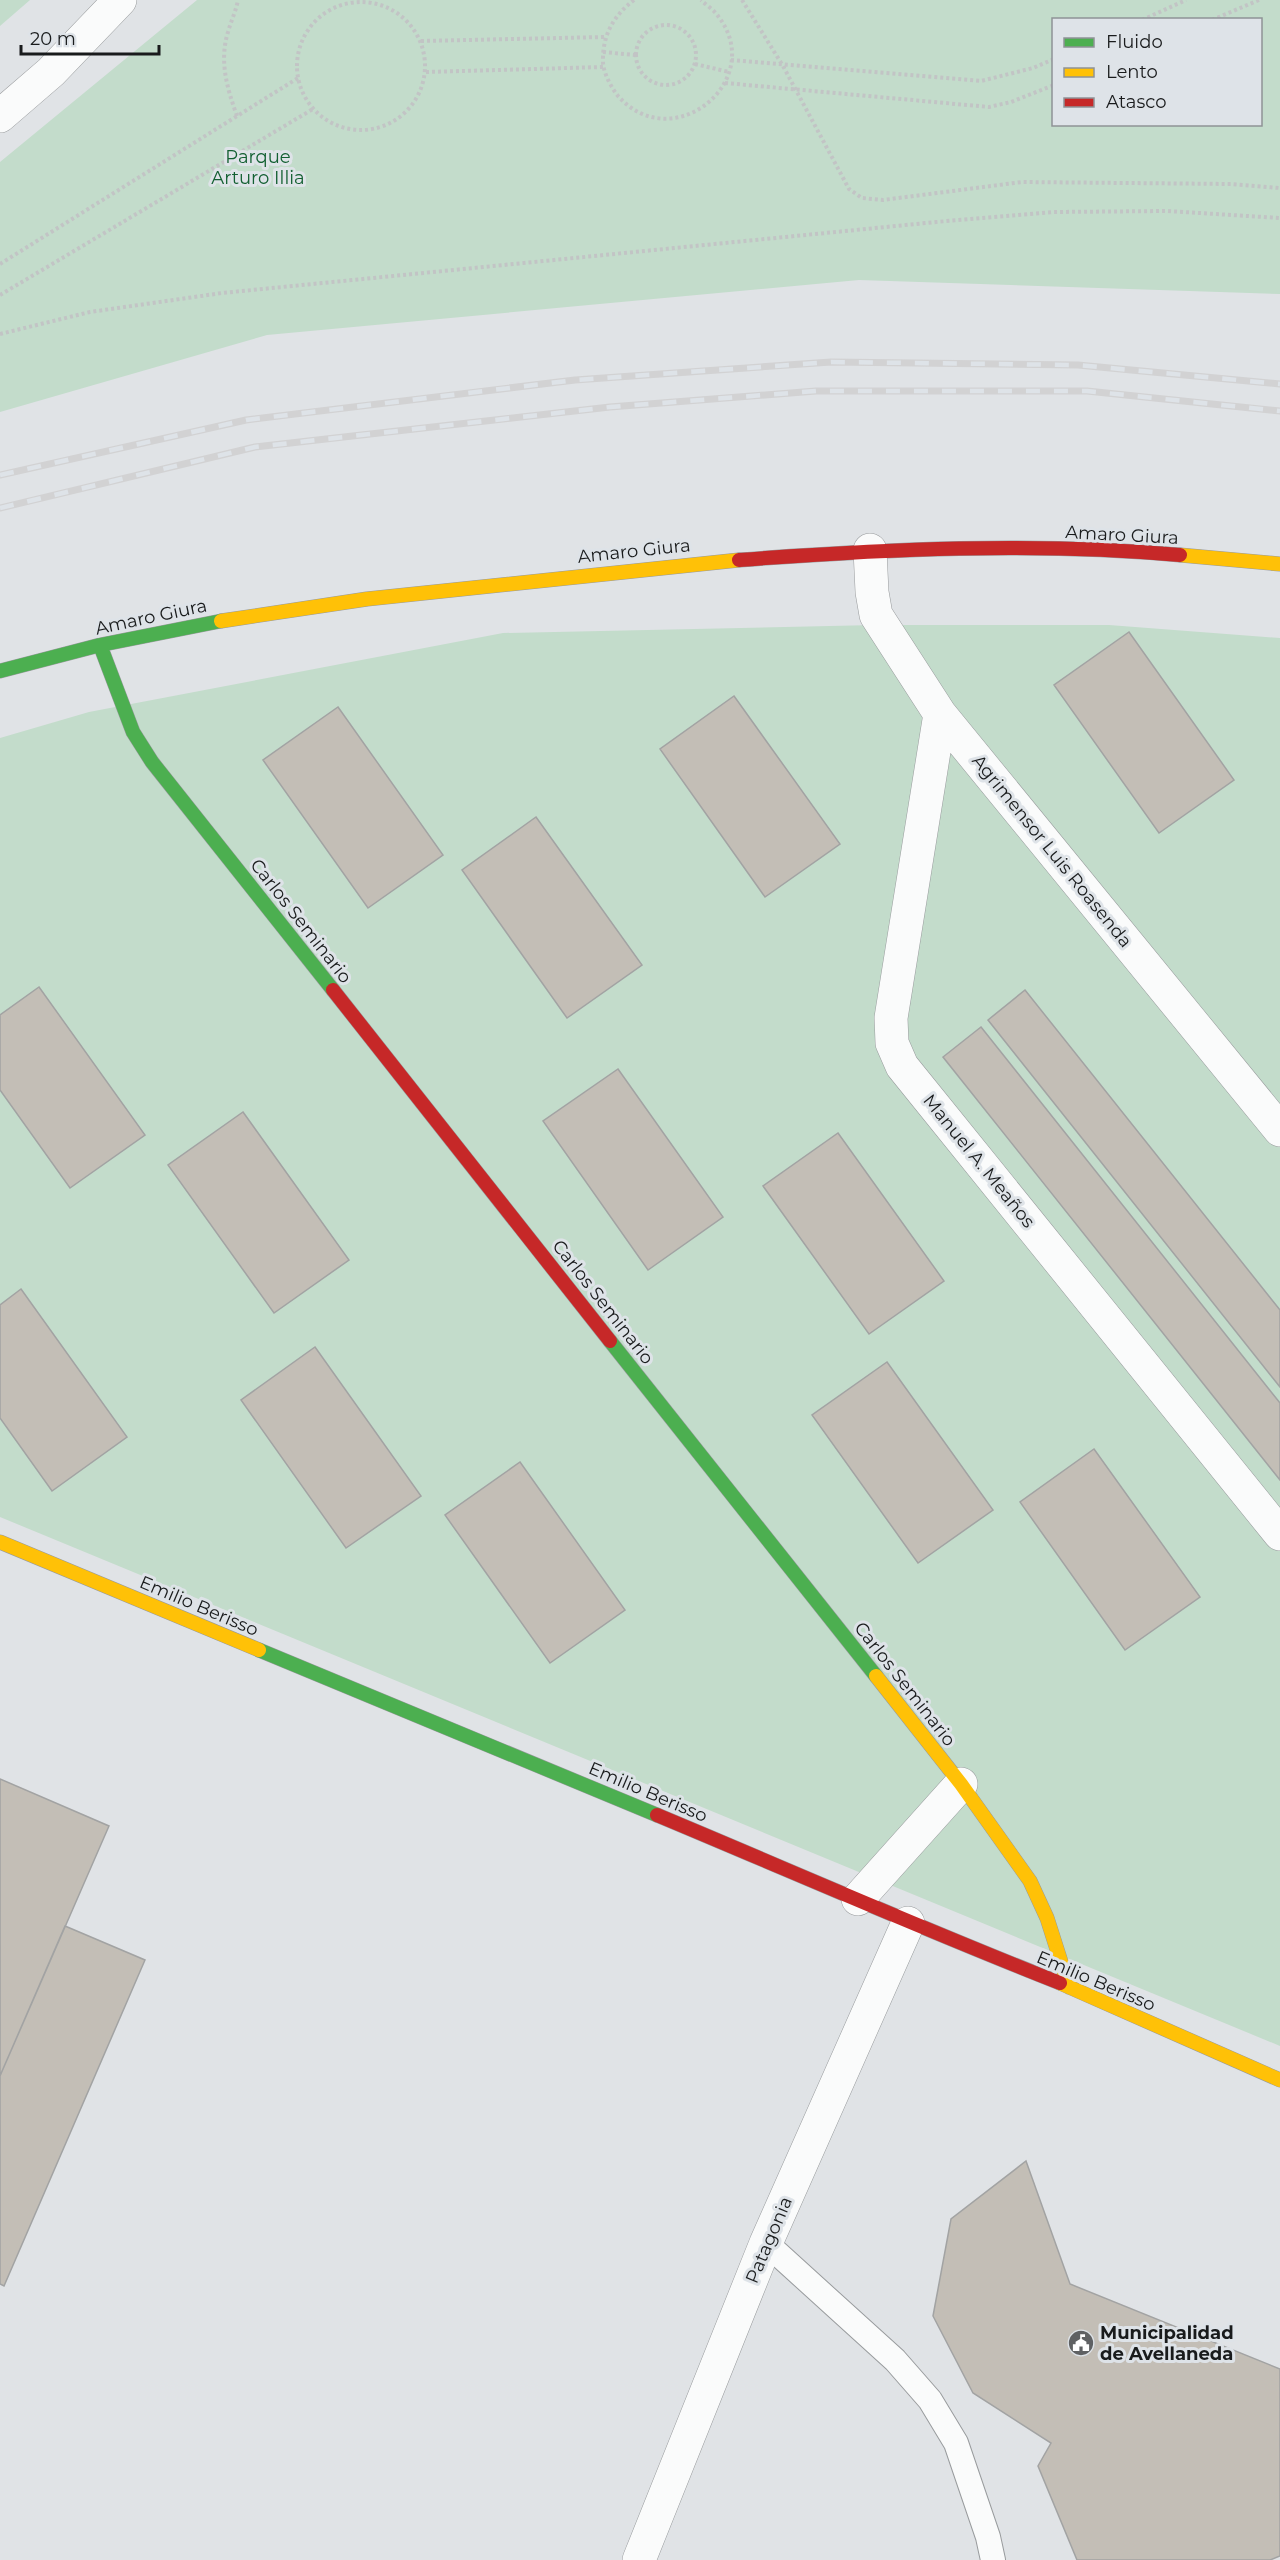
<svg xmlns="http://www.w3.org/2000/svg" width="1280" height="2560" viewBox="0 0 1280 2560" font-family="Montserrat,sans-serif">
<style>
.green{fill:#c3dccb;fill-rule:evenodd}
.building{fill:#c3beb6;stroke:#a2a3a3;stroke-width:1.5}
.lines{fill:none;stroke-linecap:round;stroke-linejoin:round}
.lane-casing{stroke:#989b9d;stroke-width:26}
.street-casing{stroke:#989b9d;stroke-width:34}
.fast-casing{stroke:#989b9d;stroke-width:15}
.slow-casing{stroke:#989b9d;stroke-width:15}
.jam-casing{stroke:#989b9d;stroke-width:15}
.path{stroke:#c2c4c5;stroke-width:4;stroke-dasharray:3 3;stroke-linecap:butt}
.lane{stroke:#fafbfb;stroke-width:24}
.street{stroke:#fafbfb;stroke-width:33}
.fast{stroke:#4caf50;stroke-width:14}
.slow{stroke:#ffc107;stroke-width:14}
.jam{stroke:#c62828;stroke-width:14}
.rail-casing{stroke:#d2d2d3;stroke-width:7}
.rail{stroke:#dee3e8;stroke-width:4.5;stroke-dasharray:14;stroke-linecap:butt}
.labels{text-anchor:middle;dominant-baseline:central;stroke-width:6;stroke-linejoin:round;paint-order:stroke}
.park-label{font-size:18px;fill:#136032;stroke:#dee3e8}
.street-label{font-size:18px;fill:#191b1c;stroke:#dee3e8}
.poi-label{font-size:18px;font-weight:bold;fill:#191b1c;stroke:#dee3e8;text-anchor:start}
</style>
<rect width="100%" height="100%" fill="#e0e3e6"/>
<!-- green -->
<path class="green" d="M0,0H30L0,26Z
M197,0H1280V294L859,280L267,335L0,412V162ZM1054,20H1260V124H1054Z
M875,625H1109L1280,638V2046L0,1517V738L89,712L503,633Z"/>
<!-- building -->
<path class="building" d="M1129,632L1234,780L1159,833L1054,685Z
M734,696L840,844L765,897L660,749Z
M338,707L443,855L368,908L263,760Z
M536,817L642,965L567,1018L462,870Z
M39,987L145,1135L70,1188L0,1090V1015Z
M1025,990L1280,1310V1387L988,1020Z
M981,1027L1280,1403V1480L943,1057Z
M618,1069L723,1217L648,1270L543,1121Z
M243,1112L349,1260L274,1313L168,1165Z
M838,1133L944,1281L869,1334L763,1186Z
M21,1289L127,1437L52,1491L0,1418V1305Z
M315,1347L421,1496L346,1548L241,1400Z
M887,1362L993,1510L918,1563L812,1415Z
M1094,1449L1200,1597L1125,1650L1020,1502Z
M520,1462L625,1610L550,1663L445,1515Z
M0,1779L109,1826L0,2076Z
M65,1926L145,1960L4,2286L0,2284V2076Z
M1026,2161L1070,2284L1280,2369V2556L1270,2560H1077L1038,2466L1051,2443L973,2393L933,2316L951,2219Z"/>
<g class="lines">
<!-- lane casing -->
<g class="lane-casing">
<path id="lane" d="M766,2243L895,2360L930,2400L956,2443L988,2537L993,2560"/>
</g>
<!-- street casing -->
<g class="street-casing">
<path id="street" d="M0,116L51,72L120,0
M870,550L872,592L876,615L940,714L1280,1130
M940,714L891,1018L892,1043L902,1066L1280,1534
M858,1899L961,1784
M639,2560L766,2243L908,1923"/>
</g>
<!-- fast casing -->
<g class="fast-casing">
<path id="fast" d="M100,645L133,732L152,762L333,990
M0,671L100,645L221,621
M610,1341L876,1676
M259,1650L657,1815"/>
</g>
<!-- slow casing -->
<g class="slow-casing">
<path id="slow" d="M1180,555L1280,564
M221,621L367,599L739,560
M0,1542L259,1650
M876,1676L961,1784L1030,1881L1047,1918L1069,1987
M1060,1983L1280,2080"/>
</g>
<!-- jam casing -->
<g class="jam-casing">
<path id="jam" d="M739,560C885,549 1034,542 1180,555
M333,990L610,1341
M657,1815C791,1871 925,1930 1060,1983"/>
</g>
<!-- path -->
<path class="path" d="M634,0C613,16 602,36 603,63C604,74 611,87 618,96C673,158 768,80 718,16C714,10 706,5 701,0
M742,0L783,66L849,189L862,198L883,200L1022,182L1231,184L1280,188
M297 66a64 64 0 1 1 128 0a64 64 0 1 1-128 0Z
M1142,20L1186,0
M1212,20L1259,0
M636 55a30 30 0 1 1 60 0a30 30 0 1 1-60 0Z
M421,41L605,37
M603,52L635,55
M731,60L981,81L1033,68L1054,59
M695,64L729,72
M426,72L604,67
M725,83L989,107L1011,102L1054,85
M237,116C227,88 219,61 228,32C231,21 236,11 238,0
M0,264L298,78
M0,295L313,109
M0,334L90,312L222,293L936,222L1054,212L1167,211L1280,218"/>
<!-- lane -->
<use href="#lane" class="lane"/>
<!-- street -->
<use href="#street" class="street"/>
<!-- fast -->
<use href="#fast" class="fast"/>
<!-- slow -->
<use href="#slow" class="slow"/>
<!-- jam -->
<use href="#jam" class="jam"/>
<!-- rail casing -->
<g class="rail-casing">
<path id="rail" d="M0,475L246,420L575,380L831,362L1078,365L1280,384
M0,508L255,447L610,407L816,391H1087L1280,411"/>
</g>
<!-- rail -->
<use href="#rail" class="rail"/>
</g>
<!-- icons -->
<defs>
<g id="civic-disc" transform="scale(1.35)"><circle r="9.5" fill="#5f6163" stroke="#dee3e8"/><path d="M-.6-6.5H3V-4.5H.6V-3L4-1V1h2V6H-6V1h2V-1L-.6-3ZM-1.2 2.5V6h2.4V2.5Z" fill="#fff"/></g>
</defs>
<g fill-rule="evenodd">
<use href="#civic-disc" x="1081" y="2343"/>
</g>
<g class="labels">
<!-- park labels -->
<g class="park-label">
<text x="258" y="157">Parque<tspan x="258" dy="21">Arturo Illia</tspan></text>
</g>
<!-- street labels -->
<g class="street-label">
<text transform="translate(1122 535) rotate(3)">Amaro Giura</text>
<text transform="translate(634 551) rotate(-6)">Amaro Giura</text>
<text transform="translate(151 617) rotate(-12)">Amaro Giura</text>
<text transform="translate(1052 851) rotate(51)">Agrimensor Luis Roasenda</text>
<text transform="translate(301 921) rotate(52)">Carlos Seminario</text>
<text transform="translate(979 1161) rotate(51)">Manuel A. Meaños</text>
<text transform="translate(603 1302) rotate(52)">Carlos Seminario</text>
<text transform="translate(199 1606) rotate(23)">Emilio Berisso</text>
<text transform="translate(905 1684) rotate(52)">Carlos Seminario</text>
<text transform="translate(648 1792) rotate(23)">Emilio Berisso</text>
<text transform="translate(1096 1981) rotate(23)">Emilio Berisso</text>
<text transform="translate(769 2240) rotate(-67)">Patagonia</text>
</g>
<!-- poi labels -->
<g class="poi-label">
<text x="1100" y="2333">Municipalidad<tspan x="1100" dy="21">de Avellaneda</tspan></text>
</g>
</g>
<!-- legend -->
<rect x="1052" y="18" width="210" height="108" fill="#dee3e8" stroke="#8f9396" stroke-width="1.5"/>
<rect x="1064" y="38" width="30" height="9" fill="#4caf50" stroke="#8f9396" stroke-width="1.5"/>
<text x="1106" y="48" font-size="18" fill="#191b1c">Fluido</text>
<rect x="1064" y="68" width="30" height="9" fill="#ffc107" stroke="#8f9396" stroke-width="1.5"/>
<text x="1106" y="78" font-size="18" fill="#191b1c">Lento</text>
<rect x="1064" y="98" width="30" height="9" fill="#c62828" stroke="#8f9396" stroke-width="1.5"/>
<text x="1106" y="108" font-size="18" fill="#191b1c">Atasco</text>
<!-- scale -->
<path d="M21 45v9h138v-9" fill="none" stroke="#191b1c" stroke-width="3"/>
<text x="30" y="45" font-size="18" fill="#191b1c" stroke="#dee3e8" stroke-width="4.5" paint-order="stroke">20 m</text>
</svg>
